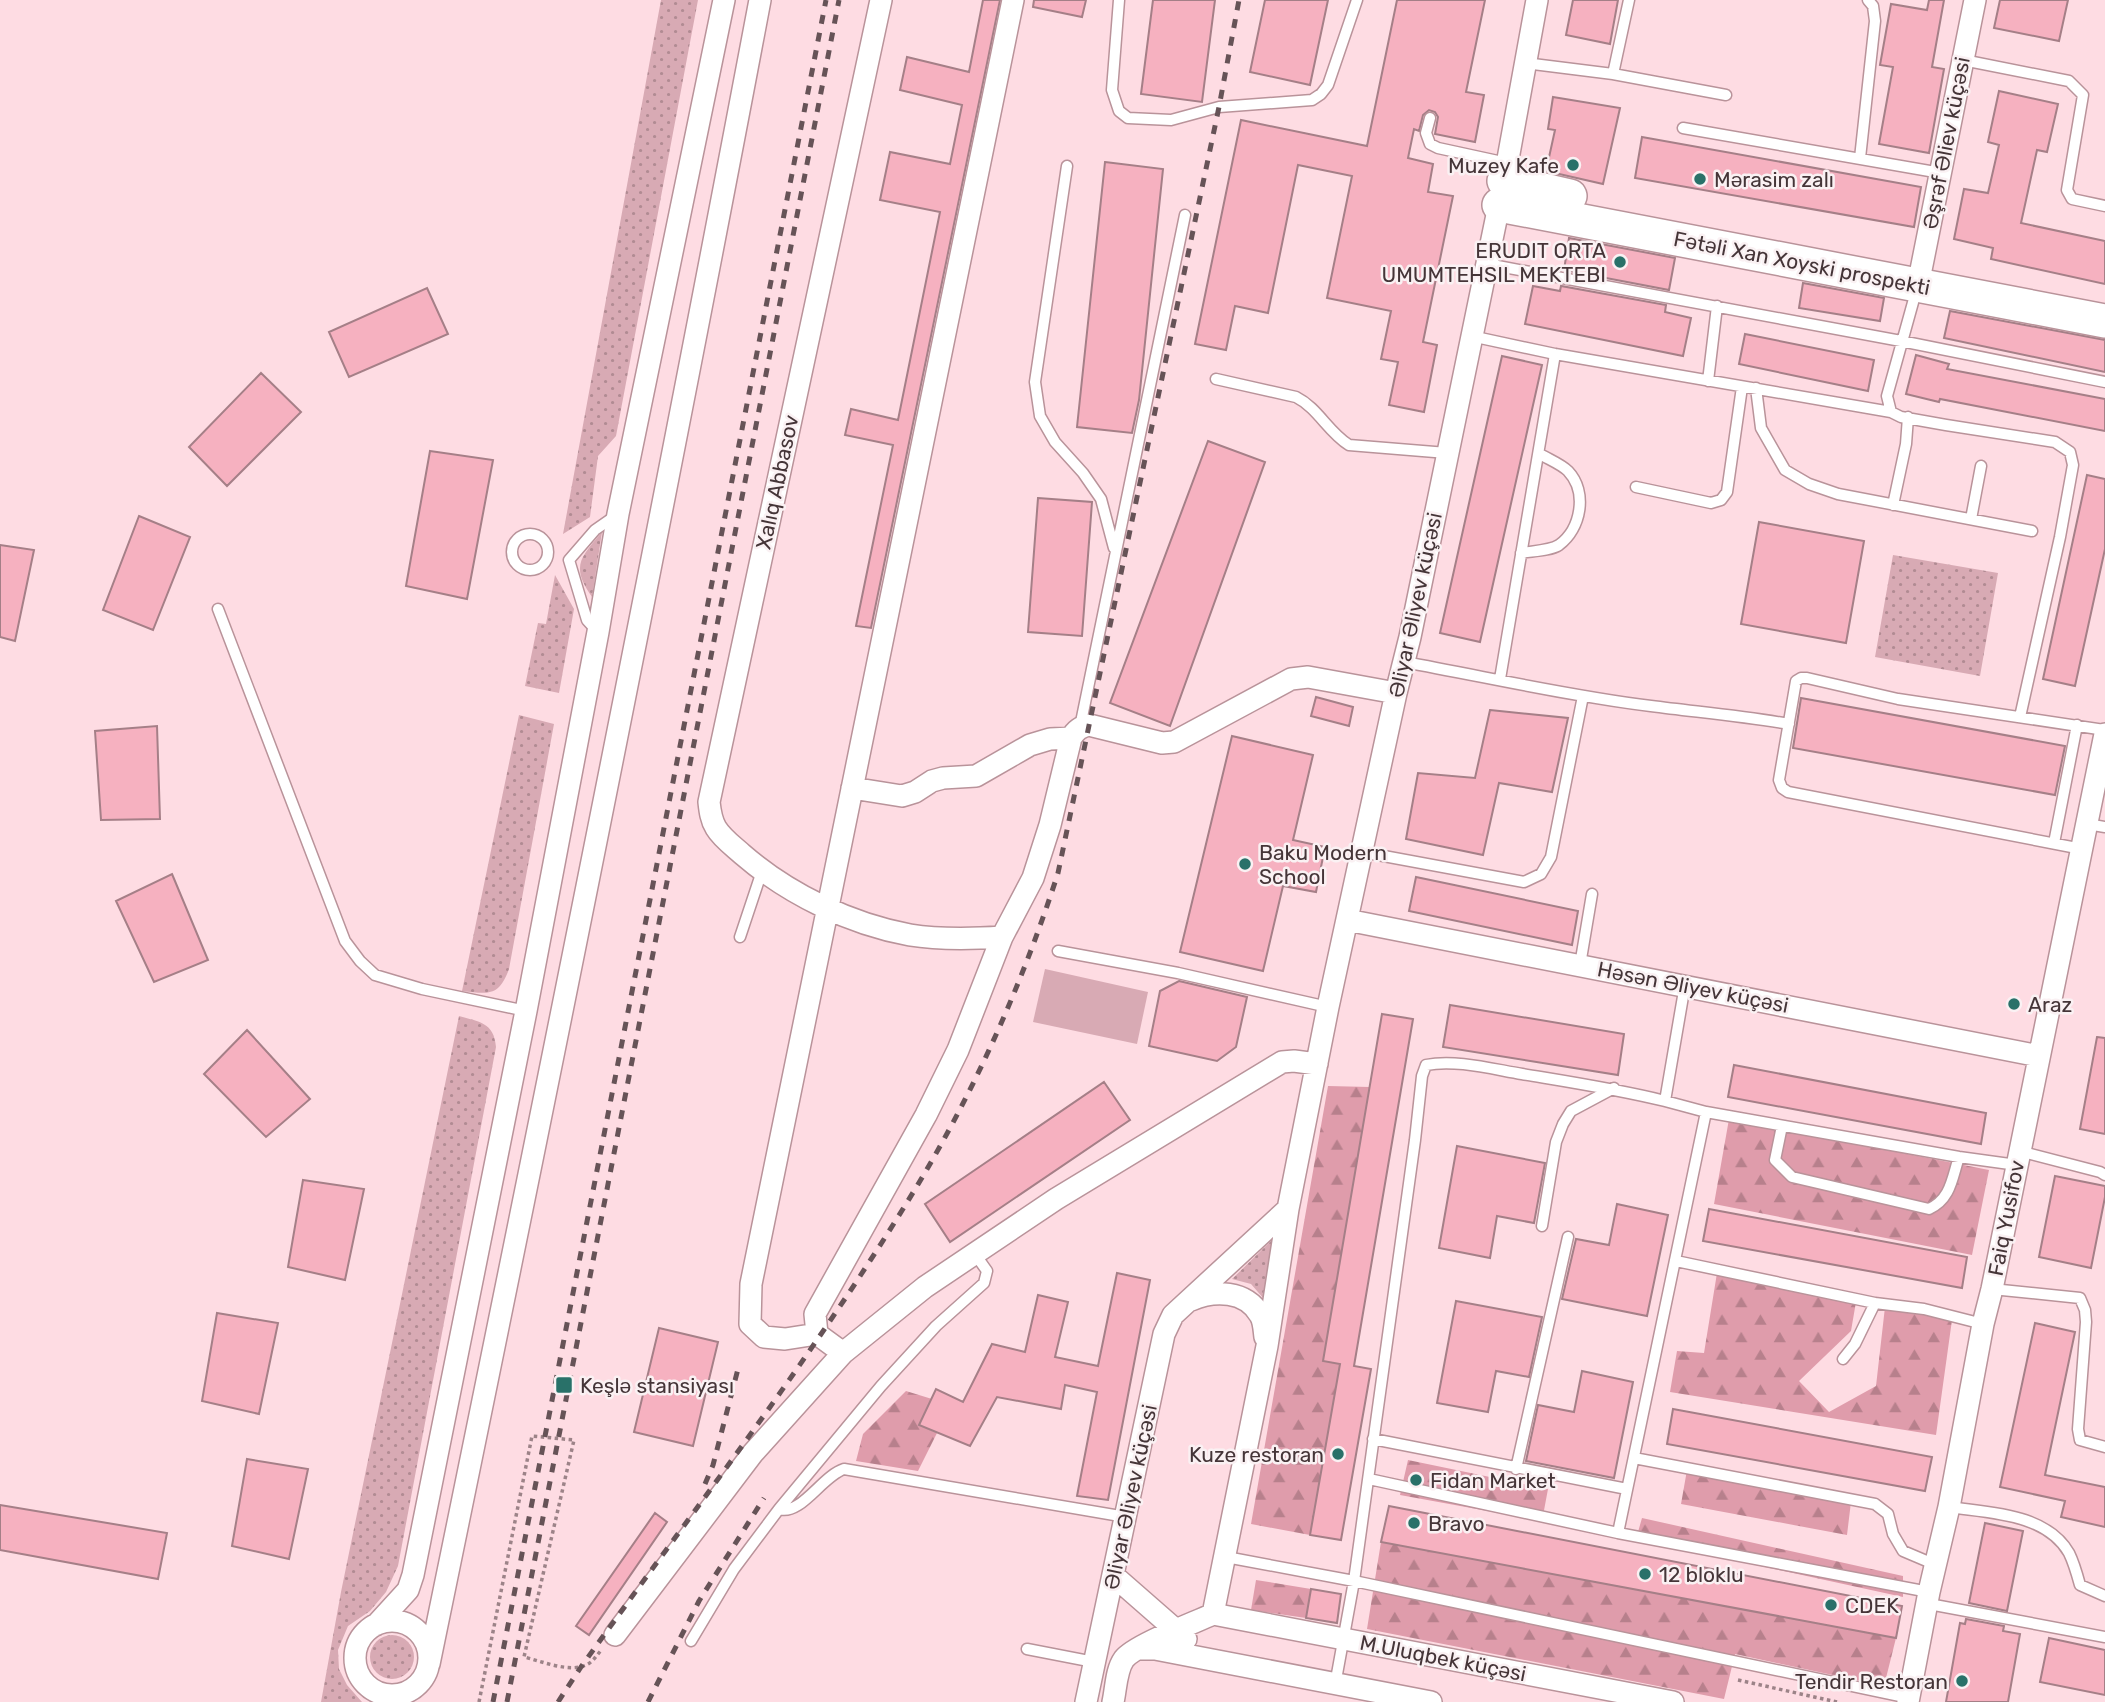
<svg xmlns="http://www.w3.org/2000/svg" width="2105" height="1702" viewBox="0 0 2105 1702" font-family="Rubik,sans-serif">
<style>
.grass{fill:url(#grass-dots)}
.forest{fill:url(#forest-firs)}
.park{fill:#d8aab4}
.building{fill:#f6b1c0;stroke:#a57f87;stroke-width:2}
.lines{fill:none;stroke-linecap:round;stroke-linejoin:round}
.lane-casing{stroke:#b9939a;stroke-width:13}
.street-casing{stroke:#b9939a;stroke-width:24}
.primary-casing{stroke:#b9939a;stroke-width:36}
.path{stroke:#9c8388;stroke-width:3.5;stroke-dasharray:3.5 3.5;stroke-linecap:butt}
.lane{stroke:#fff;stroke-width:10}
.street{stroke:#fff;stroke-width:21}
.primary{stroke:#fff;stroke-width:33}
.rail{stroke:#665357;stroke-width:5;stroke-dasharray:9 9;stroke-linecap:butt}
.poi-dot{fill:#297169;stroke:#faf1f3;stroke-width:2.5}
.labels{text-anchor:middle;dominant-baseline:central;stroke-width:5;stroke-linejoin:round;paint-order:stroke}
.street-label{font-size:21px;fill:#453538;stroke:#faf1f3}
.poi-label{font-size:21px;fill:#453538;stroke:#faf1f3;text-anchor:start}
</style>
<defs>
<pattern id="grass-dots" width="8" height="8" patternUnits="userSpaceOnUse" patternTransform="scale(1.75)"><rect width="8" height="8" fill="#d8aab4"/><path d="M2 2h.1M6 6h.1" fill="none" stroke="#b18b93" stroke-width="1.8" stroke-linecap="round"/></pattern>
<pattern id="forest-firs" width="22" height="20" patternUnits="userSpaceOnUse" patternTransform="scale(1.75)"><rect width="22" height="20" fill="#df9cab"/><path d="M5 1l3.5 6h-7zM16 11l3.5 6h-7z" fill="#b7808c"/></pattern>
</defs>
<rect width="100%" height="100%" fill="#fedce3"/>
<!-- grass -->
<path class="grass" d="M661,0H698L616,436L598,456L590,517L563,534Z
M602,532L592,597C570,566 581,557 602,532Z
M1893,555L1998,573L1980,676L1875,657Z
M555,575L574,609L559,693L525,686L538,623L546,624Z
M519,715L554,724L509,969C499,997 488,994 462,991Z
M459,1016C479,1022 494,1022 496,1047L398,1566L386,1592L370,1611L348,1626L338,1650L339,1669L347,1685L362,1702H321L341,1592Z
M1276,1236L1264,1299L1251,1284L1232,1279Z
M370 1657a22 22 0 1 1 44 0a22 22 0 1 1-44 0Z"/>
<!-- forest -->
<path class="forest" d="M1328,1086L1370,1087L1323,1361L1340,1364L1310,1535L1251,1524Z
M1729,1119L1989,1170L1972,1255L1714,1204Z
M1717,1273L1857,1296L1851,1331L1799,1381L1829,1412L1876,1386L1885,1307L1952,1320L1936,1435L1670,1392L1677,1351L1704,1353Z
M906,1391L932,1399L919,1425L937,1433L918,1471L856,1461L863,1434Z
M1408,1460L1548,1489L1542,1521L1400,1495Z
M1687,1470L1851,1502L1847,1535L1681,1504Z
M1642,1518L1903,1576V1597L1636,1539Z
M1381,1542L1896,1638L1884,1686L1735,1654L1724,1699L1367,1629Z
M1256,1580L1311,1589L1306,1618L1251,1610Z"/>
<!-- park -->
<path class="park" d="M1045,969L1148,992L1137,1044L1033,1022Z"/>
<!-- building -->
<path class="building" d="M983,0H1000L871,628L856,626L893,445L845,435L851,409L898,420L940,212L880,200L890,152L950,164L962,105L900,90L907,57L969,72Z
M1034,0H1086L1082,17L1033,7Z
M1153,0H1215L1202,102L1141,94Z
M1265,0H1328L1310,85L1250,72Z
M1397,0H1485L1466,92L1484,95L1475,142L1435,134L1438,117L1435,112L1429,110L1423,115L1419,131L1414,129L1408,158L1433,164L1428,192L1453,196L1423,342L1437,345L1424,412L1389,405L1398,362L1381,359L1391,311L1327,298L1352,176L1298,165L1268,313L1235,306L1226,350L1195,344L1241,120L1367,146Z
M1573,0H1618L1610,44L1566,35Z
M1929,0H1944L1932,67L1944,69L1929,153L1879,144L1893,67L1880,65L1891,4L1927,10Z
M2000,0H2068L2059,41L1994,28Z
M1999,91L2058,104L2047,152L2037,150L2021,223L2105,241V284L1991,259L1993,248L1954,239L1964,189L1988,193L1999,145L1988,142Z
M1553,97L1620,108L1603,184L1546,171L1555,130L1548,129Z
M1642,137L1921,187L1914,227L1635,178Z
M1105,162L1163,169L1139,400L1132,433L1077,427Z
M1569,238L1675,258L1669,290L1564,270Z
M1803,283L1884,298L1880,321L1799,308Z
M1533,286L1560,291L1561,286L1666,305L1665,312L1691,318L1683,356L1525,324Z
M427,288L448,334L349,377L329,332Z
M1950,311L2105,340V372L1944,338Z
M1745,334L1874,360L1868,391L1739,364Z
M1916,355L1949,364L1947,369L2105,399V431L1940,399L1939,402L1906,394Z
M1502,356L1542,365L1480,642L1440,633Z
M261,373L301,412L227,486L189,447Z
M1208,441L1265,462L1170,726L1110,703Z
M430,451L493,460L467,599L406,586Z
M2087,475L2105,479V549L2075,686L2043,679Z
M1038,498L1092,502L1082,636L1028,632Z
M139,516L190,537L153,630L103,610Z
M1759,522L1864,541L1846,643L1741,624Z
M0,545L34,550L15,641L0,637Z
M1316,697L1353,707L1349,726L1311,716Z
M1801,698L2065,746L2055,795L1793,748Z
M1490,710L1568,718L1552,792L1499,783L1483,855L1406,839L1418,773L1475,778Z
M157,726L160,819L101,820L95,731Z
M1232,736L1313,755L1293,840L1325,847L1316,892L1283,886L1263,971L1180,952Z
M172,874L208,960L154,982L116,901Z
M1416,877L1578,911L1572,945L1409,911Z
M1179,981L1247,997L1236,1047L1217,1061L1149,1046L1160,991Z
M1450,1005L1624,1034L1618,1075L1443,1047Z
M1382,1014L1413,1019L1354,1366L1371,1369L1341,1540L1310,1535L1340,1364L1323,1361Z
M247,1030L310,1099L266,1137L204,1074Z
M2097,1037L2105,1038V1134L2080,1129Z
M1734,1065L1986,1113L1981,1144L1728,1097Z
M1104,1082L1130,1120L950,1242L925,1204Z
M1457,1146L1545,1163L1534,1223L1497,1216L1490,1258L1439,1248Z
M2055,1176L2105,1186V1197L2091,1268L2039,1257Z
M303,1180L364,1189L345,1280L288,1267Z
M1617,1204L1668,1215L1647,1316L1562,1299L1576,1239L1609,1245Z
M1709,1209L1967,1257L1962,1288L1703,1241Z
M1117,1273L1150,1280L1108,1500L1077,1496L1097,1392L1065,1385L1061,1409L997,1397L970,1446L919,1425L936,1389L963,1402L992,1344L1025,1352L1038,1295L1068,1302L1055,1357L1098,1366Z
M1456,1301L1542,1317L1529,1377L1496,1371L1488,1412L1437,1403Z
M217,1313L278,1323L259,1414L202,1401Z
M2035,1323L2075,1332L2045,1475L2105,1487V1527L2061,1517L2065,1501L2000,1487Z
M659,1328L718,1342L693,1446L634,1432Z
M1582,1371L1633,1382L1614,1478L1526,1461L1538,1405L1574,1412Z
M1673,1409L1932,1457L1925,1491L1667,1444Z
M247,1459L308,1469L289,1559L232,1546Z
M0,1505L167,1533L158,1579L0,1550Z
M1389,1506L1902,1606L1896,1638L1381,1542Z
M655,1513L667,1522L589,1635L576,1626Z
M1985,1523L2023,1531L2007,1611L1969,1603Z
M1311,1589L1341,1594L1337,1623L1306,1618Z
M1966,1619L2004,1626L2003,1631L2020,1634L2008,1702H1946L1960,1623L1965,1624Z
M2049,1638L2105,1650V1695L2040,1682Z"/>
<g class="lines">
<!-- lane casing -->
<g class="lane-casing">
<path id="lane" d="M1119,0L1112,90L1119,111L1128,118L1171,120L1219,107L1312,100L1321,94L1328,85L1357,0
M1629,0L1613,74L1726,95
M1963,60L2069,81L2083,95L2067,190L2072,199L2105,206
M1525,63L1613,74
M1430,118L1426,133L1430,144L1438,148L1507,163
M1683,128L1941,173
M1860,158L1875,21L1873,6L1868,0
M1067,166L1035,382L1040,416L1055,442L1083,473L1101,499L1114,548
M1487,264L1901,341L2105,382
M1917,288L1887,396L1891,412L1901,417L1946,425L2055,442L2070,452L2073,465L2060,537L2020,717
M1471,336L1555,354L1891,412
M1216,379L1296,397C1318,408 1328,432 1349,445L1447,453
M1708,381L1717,306
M1756,388L1761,428L1785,470L1809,484L1838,494L2032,531
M1636,487L1711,503L1721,500L1727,492L1742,387
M1893,505L1906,444L1908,417
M1971,519L1981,466
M512 552a18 18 0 1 1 36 0a18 18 0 1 1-36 0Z
M1521,553C1532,551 1550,551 1559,545C1581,529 1588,492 1568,471C1561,464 1548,459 1540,454
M218,609L345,941L360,961L375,975L422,989L526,1011
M598,632L587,620L569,560L595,530L618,514
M1404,662C1487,677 1569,696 1651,706C1697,712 1743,716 1789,724
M1500,679L1555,354
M1080,727L1185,215
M2087,824L2105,827
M2054,843L2077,725
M2082,849L1788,792L1782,788L1779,780L1796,681L1801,678H1807L1898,699L2105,730
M1362,852L1524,882L1541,874L1551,857L1583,696
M740,937L762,871
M1058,951L1178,973L1328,1007
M1580,965L1592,894
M1706,1112L1959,1157L2017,1165
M1782,1126L1775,1160L1792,1177L1929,1209C1951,1199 1952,1178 1959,1157
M2019,1151L2100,1172L2105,1175
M1542,1226L1556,1142L1563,1124L1571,1111L1614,1088
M1676,1261L1875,1303
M1992,1289L2080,1298L2085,1310L2086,1322L2078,1429L2080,1440L2105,1447
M1843,1359L1855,1344L1875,1303L1924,1309L1983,1324
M1373,1439L1627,1489
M1634,1458L1875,1504L1888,1514L1893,1534L1903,1551L1936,1565
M1516,1469L1568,1237
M1369,1479L1618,1533L1929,1592
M1949,1507C1989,1513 2046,1513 2069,1553C2074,1563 2077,1574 2080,1585L2105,1596
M779,1509C801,1516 822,1476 844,1469L1126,1517
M1618,1533L1706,1112L1665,1101
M1226,1557L1354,1581L1909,1698
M1929,1604L2105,1637
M691,1641L734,1569L779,1509L881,1386L936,1326L984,1283L987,1271L975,1254
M1027,1649L1094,1662
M1335,1685L1354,1581L1415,1140L1422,1076L1426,1065C1455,1059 1492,1069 1522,1074C1570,1082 1617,1089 1665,1101L1685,985"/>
</g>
<!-- street casing -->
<g class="street-casing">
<path id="street" d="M881,0L709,802C710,811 711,820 716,828C722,838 733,846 742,854C788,894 850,924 910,935C941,940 971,939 1002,937
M1918,285L1975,0
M852,788L902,796L915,792L932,781L943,778L976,776L1030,745L1050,739L1071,738
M1347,920L2039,1056
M1191,1300C1214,1290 1246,1290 1260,1315C1264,1321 1264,1330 1265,1337
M817,1334L785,1339L764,1337L750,1324L751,1284L1013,0
M843,1353L817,1334L815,1314L926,1115L958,1050L1002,937L1033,878L1050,825L1071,738C1076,730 1080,727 1089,725L1162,743L1174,742L1291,679L1308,677L1396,693
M1114,1576L1186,1639
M1213,1614L1267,1346L1288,1209L1328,1007L1396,693L1410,637L1504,181L1537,0
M1213,1614L1673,1702
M355 1658a37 37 0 1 1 74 0a37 37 0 1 1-74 0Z
M376,1625L408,1590L413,1575L526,1011L598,632L618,514L724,0
M615,1635L753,1453L843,1353L925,1287L1056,1199L1282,1062L1294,1061L1317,1064
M1138,1649H1155L1431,1702
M429,1664C543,1110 655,556 760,0
M1086,1702L1164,1334L1173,1315L1288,1209
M1113,1702C1116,1689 1116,1670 1124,1659C1135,1645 1194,1623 1213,1614
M1908,1702L1929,1592L1949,1507L1983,1324L1992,1289L2105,734"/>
</g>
<!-- primary casing -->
<g class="primary-casing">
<path id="primary" d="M1504,181L1570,196
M1499,205L2105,321"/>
</g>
<!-- path -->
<path class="path" d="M1738,1680L1837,1702
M479,1702L532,1436L574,1440L524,1657C541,1661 569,1673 586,1665C593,1662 597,1655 602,1649"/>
<!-- lane -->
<use href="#lane" class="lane"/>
<!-- street -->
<use href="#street" class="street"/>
<!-- primary -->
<use href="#primary" class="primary"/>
<!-- rail -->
<path class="rail" d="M705,1484L713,1465L738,1369
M493,1702L826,0
M507,1702L839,0
M558,1702L581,1667C695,1508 816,1353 917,1186C976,1088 1023,982 1058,873L1219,107L1239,0
M648,1702L699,1601L764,1498"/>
</g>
<!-- markers -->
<g class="poi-dot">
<circle cx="1573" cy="165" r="7"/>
<circle cx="1700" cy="179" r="7"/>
<circle cx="1620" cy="262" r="7"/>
<circle cx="1245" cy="864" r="7"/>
<circle cx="2014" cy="1004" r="7"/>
<rect x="555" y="1376" width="18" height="18" rx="3.5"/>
<circle cx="1338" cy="1454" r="7"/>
<circle cx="1416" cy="1480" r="7"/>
<circle cx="1414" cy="1523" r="7"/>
<circle cx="1645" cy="1574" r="7"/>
<circle cx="1831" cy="1605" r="7"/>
<circle cx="1962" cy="1681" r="7"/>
</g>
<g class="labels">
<!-- street labels -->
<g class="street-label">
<text transform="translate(1946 143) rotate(-79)">Əşrəf Əliev küçəsi</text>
<text transform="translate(1802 263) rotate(11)">Fətəli Xan Xoyski prospekti</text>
<text transform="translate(777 482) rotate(-78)">Xalıq Abbasov</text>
<text transform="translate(1415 605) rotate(-78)">Əliyar Əliyev küçəsi</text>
<text transform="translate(1693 987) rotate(11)">Həsən Əliyev küçəsi</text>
<text transform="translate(2006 1218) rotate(-79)">Faiq Yusifov</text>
<text transform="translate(1130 1497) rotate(-78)">Əliyar Əliyev küçəsi</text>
<text transform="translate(1443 1658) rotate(11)">M.Uluqbek küçəsi</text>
</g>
<!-- poi labels -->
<g class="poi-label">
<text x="1559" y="165" text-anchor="end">Muzey Kafe</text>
<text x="1714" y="179">Mərasim zalı</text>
<text x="1606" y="250" text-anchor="end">ERUDIT ORTA<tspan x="1606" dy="24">UMUMTEHSIL MEKTEBI</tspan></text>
<text x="1259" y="852">Baku Modern<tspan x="1259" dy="24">School</tspan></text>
<text x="2028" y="1004">Araz</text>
<text x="580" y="1385">Keşlə stansiyası</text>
<text x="1324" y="1454" text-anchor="end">Kuze restoran</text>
<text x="1430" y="1480">Fidan Market</text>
<text x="1428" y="1523">Bravo</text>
<text x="1659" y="1574">12 bloklu</text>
<text x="1845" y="1605">CDEK</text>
<text x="1948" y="1681" text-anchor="end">Tendir Restoran</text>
</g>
</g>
</svg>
